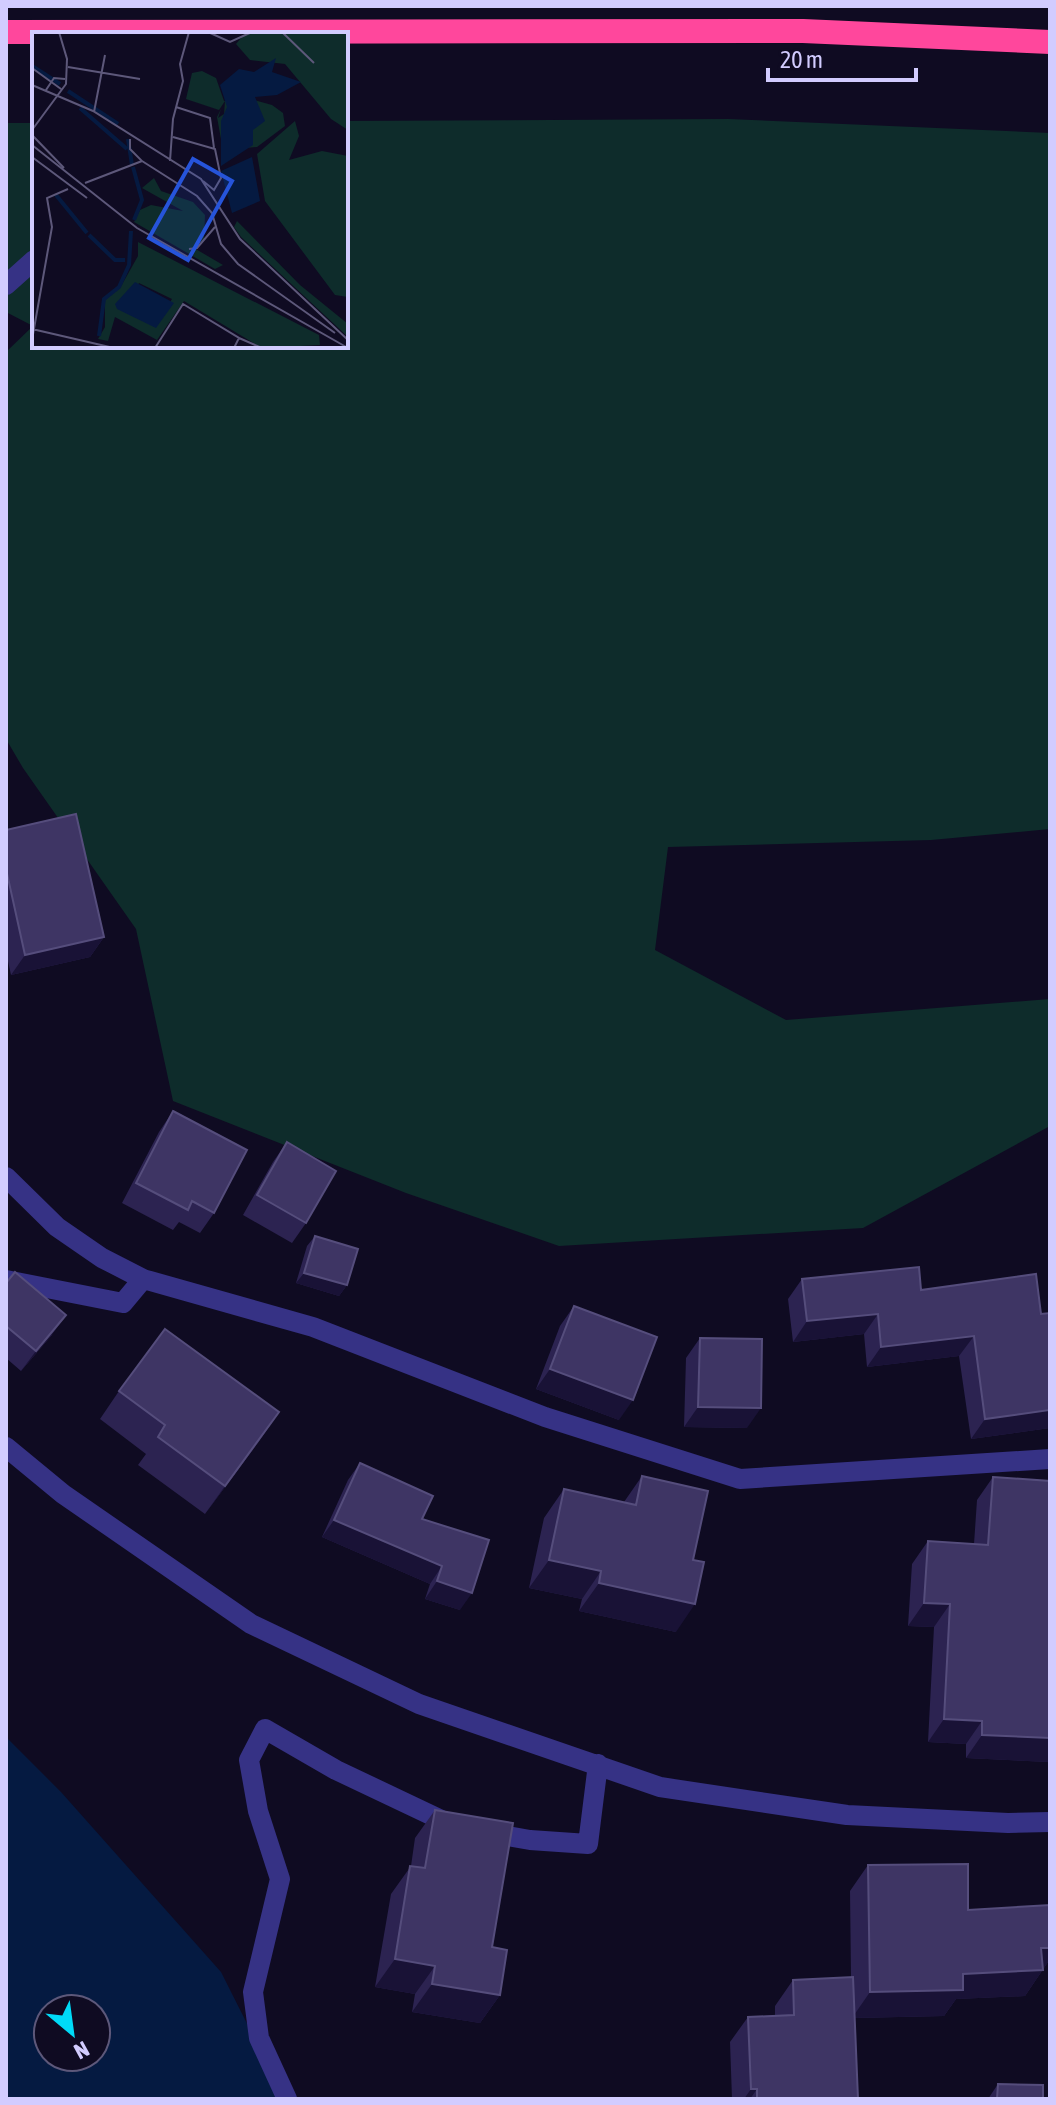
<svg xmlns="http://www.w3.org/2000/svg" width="1056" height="2105" viewBox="0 0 1056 2105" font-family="'Asap Condensed',sans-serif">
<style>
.green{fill:#0e2c2b}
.water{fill:#051a41;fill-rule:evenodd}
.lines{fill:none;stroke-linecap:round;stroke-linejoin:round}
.minor{stroke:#363285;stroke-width:20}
.highway{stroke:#ff479c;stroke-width:24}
.wall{fill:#2c2351}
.shaded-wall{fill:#191236}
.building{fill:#3e3564;stroke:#554d7c;stroke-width:2}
.inset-river{fill:none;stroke:#051a41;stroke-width:4}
.inset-road{fill:none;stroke:#5d587a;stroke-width:2}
.view{fill:#2654da;fill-opacity:0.15;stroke:#2654da;stroke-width:4}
.inset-edge{fill:none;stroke:#d2ccff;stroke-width:4}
</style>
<rect width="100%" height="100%" fill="#0f0b22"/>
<!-- green -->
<path class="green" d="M728,119L1050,133V829L931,840L668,847L655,950L786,1020L1050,999V1126L863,1228L559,1246L406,1193L173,1101L136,929L23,768L6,739V352L33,326L6,312V123H34V346H346V121Z"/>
<!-- water -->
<path class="water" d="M6,1737L61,1792L221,1972L285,2099H6ZM48,2009H96V2057H48Z"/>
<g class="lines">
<!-- minor -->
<path class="minor" d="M6,285L34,260
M6,1177L57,1227L102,1258L143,1279L313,1327L545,1417L740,1479L1050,1459
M6,1280L123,1303L143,1279
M6,1447L63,1494L251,1624L419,1704L660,1787L847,1815L1008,1823L1050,1822
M485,1832L530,1840L588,1844L598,1764
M287,2099L259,2038L253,1992L280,1879L258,1811L249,1760L265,1729L336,1770L454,1826"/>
<!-- highway -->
<path class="highway" d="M6,32L803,31L1050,42"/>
</g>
<!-- wall -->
<path class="wall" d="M6,830L104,937L90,957L11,975L6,952Z
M173,1111L214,1213L200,1233L179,1222L173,1230L122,1203L159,1132Z
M287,1142L306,1223L292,1243L243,1215L273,1162Z
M315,1236L347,1285L339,1296L296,1283L307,1246Z
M802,1279L921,1290L1041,1314L1050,1313V1428L971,1439L959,1356L867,1367L864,1334L793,1342L788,1299Z
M6,1283L52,1335L21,1371L6,1358Z
M574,1306L619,1420L536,1389L560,1326Z
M700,1338L747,1428L684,1427L686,1358Z
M119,1391L260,1440L205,1514L138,1465L146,1454L100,1419Z
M360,1463L422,1519L460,1610L425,1599L430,1584L322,1537L348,1480Z
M642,1476L676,1632L579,1611L582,1599L529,1588L544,1518L564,1489L624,1502Z
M993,1477L1050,1762L966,1758V1744L928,1742L934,1627L908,1626L912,1564L928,1541L974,1544L977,1500Z
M435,1810L492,1947L500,1995L480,2023L412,2012L415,1994L375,1987L391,1894L411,1866L415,1838Z
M868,1865L968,1910L1050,1905V1959L1025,1996L956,1999L944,2016L855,2018L858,2099H732L730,2042L748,2017L775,2015V2006L793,1980L851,1977L850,1891Z
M998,2084L1043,2099H988Z"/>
<!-- shaded-wall -->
<path class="shaded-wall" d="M104,937L90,957L11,975L25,955Z
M304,1273L347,1285L339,1296L296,1283Z
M878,1314L864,1334L793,1342L807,1321Z
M66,1315L52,1335L21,1371L36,1351Z
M974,1336L959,1356L867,1367L881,1347Z
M550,1369L633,1400L619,1420L536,1389Z
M698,1407L761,1408L747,1428L684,1427Z
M1050,1410V1428L971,1439L985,1419Z
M279,1412L260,1440L205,1514L225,1486Z
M334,1520L442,1566L430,1584L322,1537Z
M549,1560L601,1571L582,1599L529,1588Z
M437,1581L472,1593L460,1610L425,1599Z
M599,1583L695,1604L676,1632L579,1611Z
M924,1603L950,1604L934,1627L908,1626Z
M944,1719L982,1721L966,1744L928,1742Z
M982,1735L1050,1738V1762L966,1758Z
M1041,1948H1050V1959L1025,1996L956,1999L944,2016L852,2018L870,1992L963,1974Z
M395,1959L435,1966L415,1994L375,1987Z
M432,1984L500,1995L480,2023L412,2012Z
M751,2089H757L750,2099H744Z"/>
<!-- building -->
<path class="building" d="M76,814L104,937L25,955L6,869V830Z
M173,1111L247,1150L214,1213L192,1201L188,1210L136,1183Z
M287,1142L336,1171L306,1223L257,1195Z
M315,1236L358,1249L347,1285L304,1273Z
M919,1267L921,1290L1036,1274L1041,1314L1050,1313V1410L985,1419L974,1336L881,1347L878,1314L807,1321L802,1279Z
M15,1272L66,1315L36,1351L6,1326V1283Z
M574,1306L657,1337L633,1400L550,1369Z
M165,1329L279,1412L225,1486L158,1437L165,1425L119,1391Z
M700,1338L762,1339L761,1408L698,1407Z
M360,1463L433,1496L422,1519L489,1540L472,1593L437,1581L442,1566L334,1520Z
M642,1476L708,1491L693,1560L704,1562L695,1604L599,1583L601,1571L549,1560L564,1489L636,1505Z
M993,1477L1050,1481V1738L982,1735V1721L944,1719L950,1604L924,1603L928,1541L988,1545Z
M435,1810L513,1823L492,1947L507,1950L500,1995L432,1984L435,1966L395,1959L410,1866L425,1868Z
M968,1864V1910L1050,1905V1948H1041L1043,1970L963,1974V1990L870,1992L868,1865Z
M853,1977L858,2099H757V2089H751L748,2017L794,2015L793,1980Z
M998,2084L1043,2085V2099H997Z"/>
<!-- overview -->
<g transform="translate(32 32)">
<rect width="316" height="316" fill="#0f0b22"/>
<path d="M214,0H316V98L299,87L253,32L218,28L204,12ZM170,39L184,46L192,69L215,66L240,73L251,81L253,94L225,115L191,118L185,85L189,77L186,86L192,82L193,69L187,78L154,67L160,41ZM263,89L267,104L257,128L290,119L316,124V265L303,263L233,169L225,122ZM122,146L129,159L161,170L173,183L172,207L162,216L191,233L183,237L102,190L108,178L119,173L151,179L110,156ZM205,189L268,253L316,292V305L209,205L202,195ZM106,210L287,303L288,313L230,316L152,269L125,308L83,285L76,309L66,307L73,295V268L88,256L106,224ZM107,251L140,267L123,295L95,278Z" fill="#0e2c2b" fill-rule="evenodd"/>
<path d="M244,26L240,40L269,50L245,63L223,65L233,89L221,98V113L189,134V89L195,75L188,53L207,37L222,40ZM220,125L228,169L200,181L189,139ZM103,250L142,271L124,296L85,277L83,272Z" fill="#051a41"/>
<path class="inset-river" d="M0,34L28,52M36,59L86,92M48,76L95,117M96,107L100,133M101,135L110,168L102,188M24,163L55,201M57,203L83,228H93M67,304L72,267L87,255L97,233L99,199"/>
<path class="inset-road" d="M176,0L198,10L220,0M250,0L282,31M36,35L108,47M0,36L29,57M0,53L61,79L169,147L208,207L316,308M14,58L22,46L33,47M144,75L178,86L182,116M62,80L73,23M0,98L34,52L35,27L27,0M0,103L32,136M141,105L183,117L189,146L182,158L171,149M0,113L105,196L316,316M0,125L55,166M110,129L165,164L180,181L189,212L206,232L303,301M138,129L141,87L151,49L148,32L157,0M53,151L110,129L98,117V107M157,217L165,216L183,195M0,297L82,316M207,306L230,316M0,308L20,195L15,166L36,157M123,316L151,272L207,306L202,316"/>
<path class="view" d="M161,127L200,149L156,228L117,206Z"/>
<rect width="316" height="316" class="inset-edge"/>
</g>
<!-- border -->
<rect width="1056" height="2105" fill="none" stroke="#d2ccff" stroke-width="16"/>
<!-- north arrow -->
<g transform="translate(72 2033) rotate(151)"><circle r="38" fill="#0f0b22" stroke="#5d587a" stroke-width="2"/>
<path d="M0-6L14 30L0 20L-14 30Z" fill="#00daf7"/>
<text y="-12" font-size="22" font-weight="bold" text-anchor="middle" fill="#d2ccff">N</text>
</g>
<!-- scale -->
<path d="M768 68v12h148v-12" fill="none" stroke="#d2ccff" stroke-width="4"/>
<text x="780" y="68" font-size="24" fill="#d2ccff" stroke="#0f0b22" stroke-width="6" paint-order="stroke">20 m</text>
</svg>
